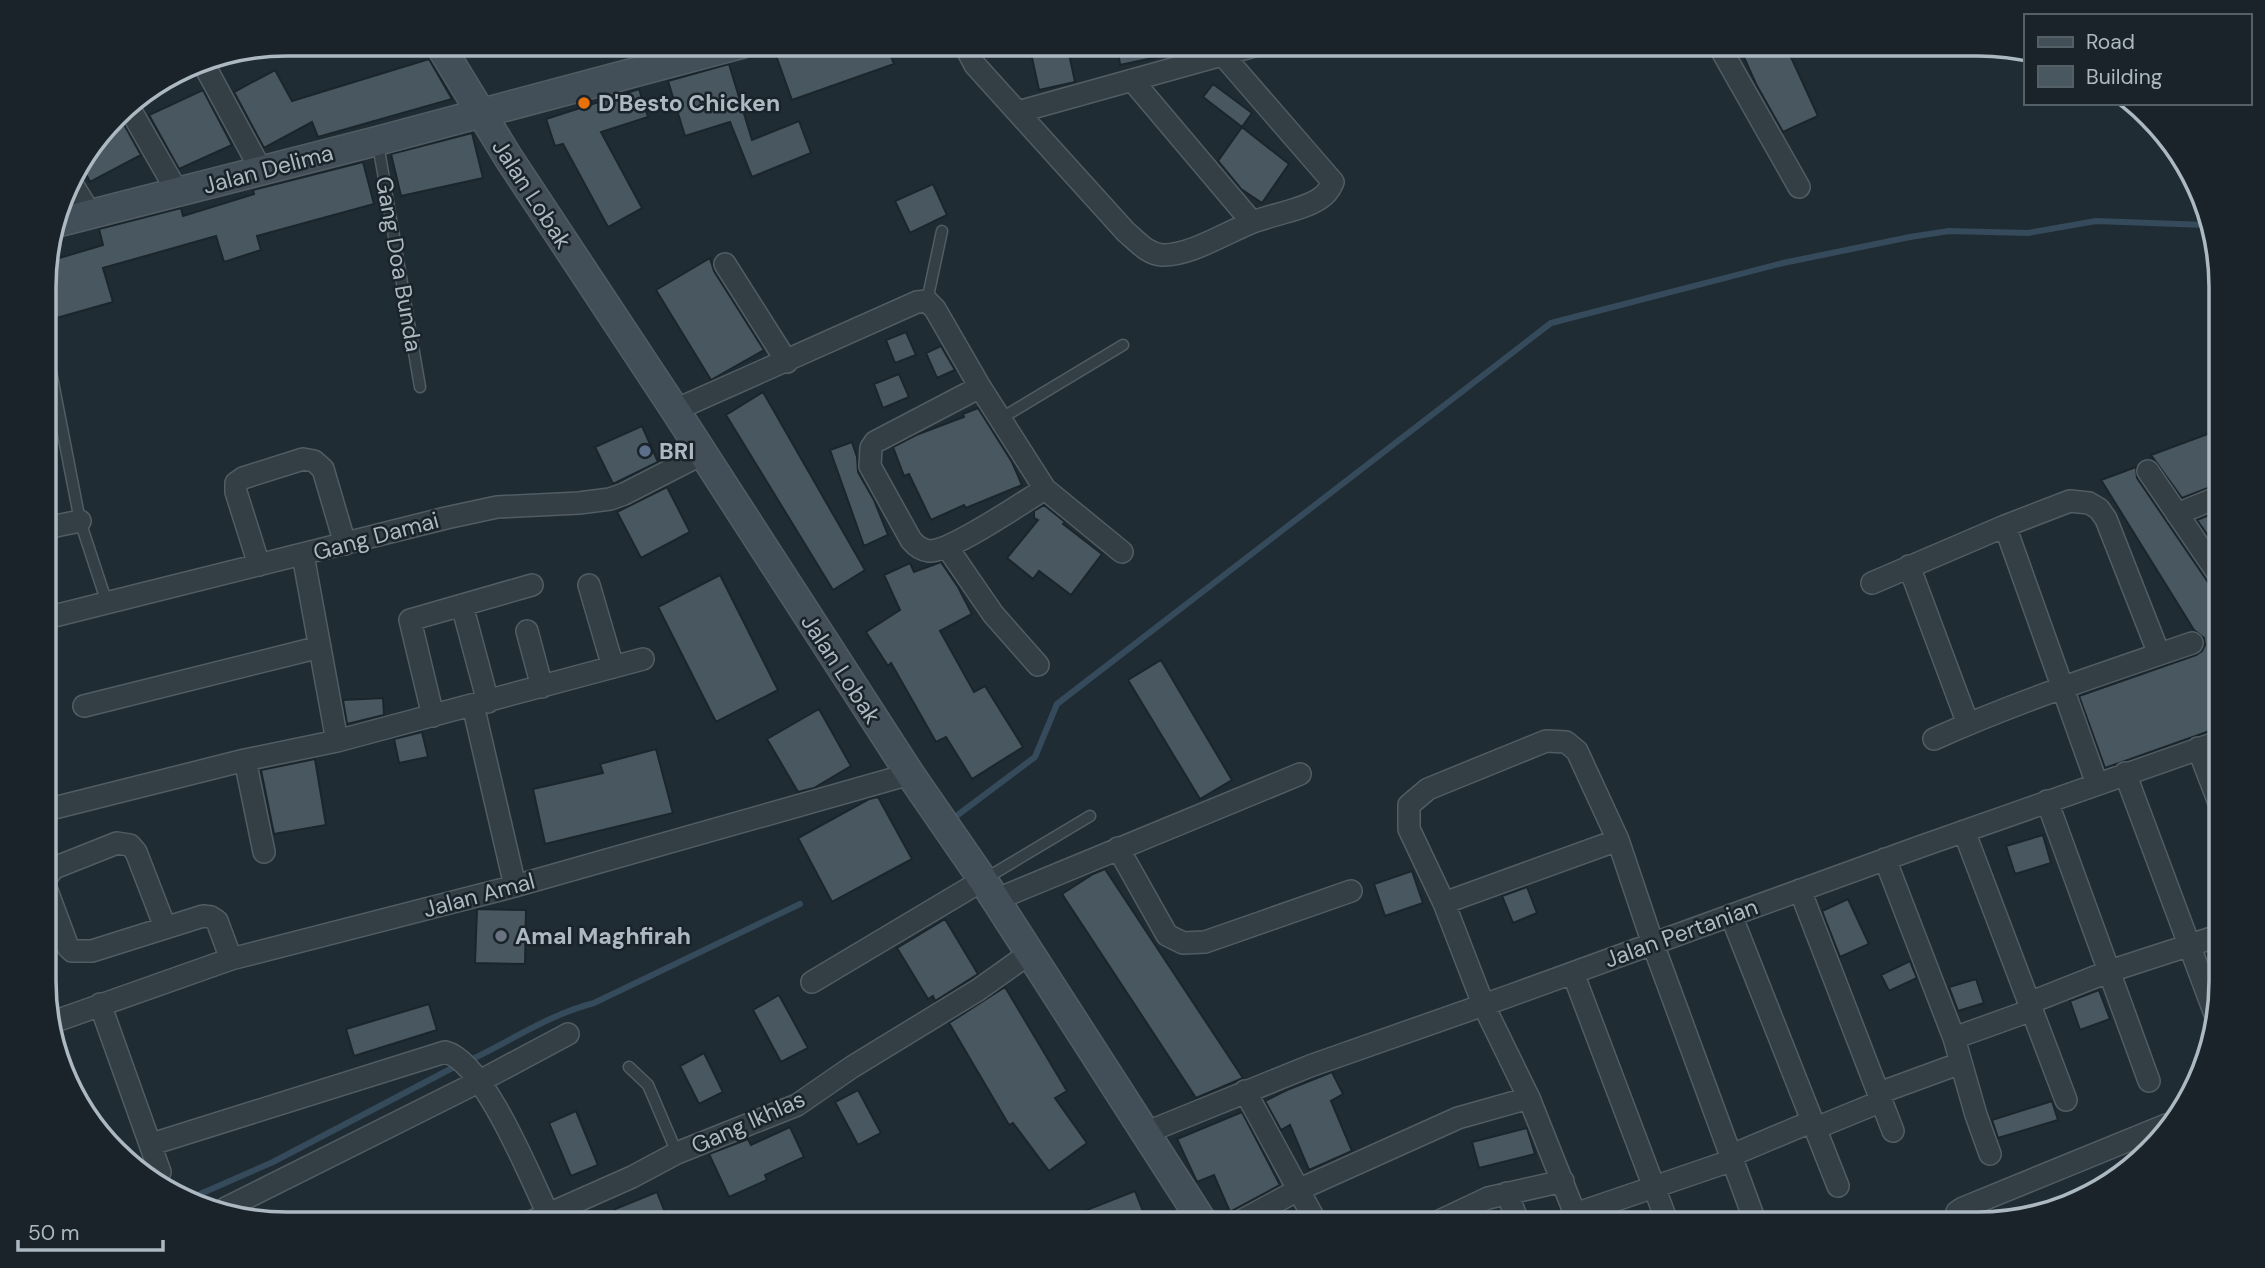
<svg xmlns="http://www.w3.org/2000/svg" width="2265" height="1268" viewBox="0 0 2265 1268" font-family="'DM Sans',sans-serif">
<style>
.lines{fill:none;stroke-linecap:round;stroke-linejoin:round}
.stream{stroke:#354b5b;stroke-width:6}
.building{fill:#485760;stroke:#1b252c;stroke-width:2}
.service-casing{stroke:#515c63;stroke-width:13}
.minor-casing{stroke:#515c63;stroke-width:24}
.secondary-casing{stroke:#515c63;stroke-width:31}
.service{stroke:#333e45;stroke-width:10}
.minor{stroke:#333e45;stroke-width:21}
.secondary{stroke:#424e58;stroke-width:28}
.food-dot{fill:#e8710a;stroke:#192329;stroke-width:2.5}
.service-dot{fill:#5c6f8a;stroke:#192329;stroke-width:2.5}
.worship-dot{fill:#6b7280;stroke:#192329;stroke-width:2.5}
.labels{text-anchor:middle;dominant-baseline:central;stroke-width:5;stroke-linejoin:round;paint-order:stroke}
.poi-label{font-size:23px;font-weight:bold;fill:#adb9c2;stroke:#192329;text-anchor:start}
.street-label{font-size:23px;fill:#adb9c2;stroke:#192329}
.rim{fill:none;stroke:#adb9c2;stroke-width:3.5}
</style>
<rect width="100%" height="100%" fill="#202c34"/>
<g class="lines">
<!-- stream -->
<path class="stream" d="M951,820L1035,757L1057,704L1551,323L1783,263L1910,237L1949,231L2028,233L2096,221L2205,225
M468,1061C511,1041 548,1015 594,1003L800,904
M191,1198L273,1162L458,1065"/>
</g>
<!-- building -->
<path class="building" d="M789,44H886L894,64L792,100L774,50Z
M1029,44H1067L1075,82L1039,90Z
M1117,44H1195V49L1120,65Z
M1738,44H1785L1818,116L1783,132L1756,84Z
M429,59L452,99L318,137L312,122L264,148L234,92L275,70L292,101Z
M729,64L752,140L799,121L811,153L752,177L730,122L685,136L668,81Z
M1213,84L1252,113L1242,127L1289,164L1262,203L1241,189L1218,161L1242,127L1203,97Z
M639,89L648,117L601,132L642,208L608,227L563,144L555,146L546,119Z
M203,90L232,145L179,169L149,115Z
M121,119L141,155L90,182L81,164L111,124Z
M472,133L483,178L401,196L391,154Z
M363,162L374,204L257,236L261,250L224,262L216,236L103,268L113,302L53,319L46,292V262L103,245L99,229L181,208L183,216L254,194L253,190Z
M933,184L947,215L910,233L895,201Z
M710,258L714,271L764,350L711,380L656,290Z
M906,332L916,355L895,363L886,340Z
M941,346L955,370L937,378L926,353Z
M899,374L909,397L883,408L874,384Z
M763,392L865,570L833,590L726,415Z
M978,408L1012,462L1022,485L966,508L964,505L931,520L909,474L904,476L893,447L916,435L964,417L963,414Z
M642,426L658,462L613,484L595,447Z
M2221,429V483L2182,498L2151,455Z
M852,442L857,457L858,472L874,500L888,535L864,546L830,450Z
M2136,467L2137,478L2210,585L2221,591V727L2105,768L2079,696L2196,655L2202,651L2205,645L2204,638L2194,630L2101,480Z
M667,487L690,532L641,558L617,512Z
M1044,505L1065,522L1063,524L1102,554L1071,595L1039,571L1033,579L1007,558L1038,520L1034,518V511Z
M2221,510V554L2197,520Z
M941,562L958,587L972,614L940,631L974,692L985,686L1023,747L972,779L946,737L936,742L891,663L888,666L866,632L900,610L884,575L910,563L914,572Z
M720,575L778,690L716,722L658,607Z
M1161,660L1232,780L1200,799L1128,680Z
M383,698L384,715L347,724L343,700Z
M819,709L851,766L814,788L798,792L767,739Z
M422,732L428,757L399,763L394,739Z
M656,749L673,813L545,844L533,789L603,773L600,764Z
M315,759L326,825L274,834L261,770Z
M878,797L912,859L832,902L798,838L869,799Z
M2043,835L2051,863L2015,874L2006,846Z
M1105,869L1243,1078L1196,1098L1062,894L1093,874Z
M1412,871L1423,903L1385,916L1374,884Z
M1527,887L1537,913L1513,923L1502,896Z
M1848,899L1869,944L1840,957L1822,911Z
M477,909L526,910L525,964L475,963Z
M945,919L978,974L935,1001L933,996L928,999L897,948Z
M1910,961L1917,978L1889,991L1881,975Z
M1976,979L1984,1003L1958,1011L1949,987Z
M1005,987L1067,1091L1055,1098L1087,1143L1049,1171L1013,1123L1009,1125L949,1023Z
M2099,990L2110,1019L2080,1030L2070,1001Z
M779,995L808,1048L781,1062L753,1010Z
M429,1004L437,1030L354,1056L346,1029Z
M704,1053L723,1092L699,1104L680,1066Z
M1332,1072L1343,1094L1331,1101L1352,1151L1309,1170L1290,1125L1281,1130L1265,1101L1287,1090Z
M858,1090L881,1133L858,1145L835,1102Z
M2052,1101L2058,1120L1998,1138L1992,1120Z
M576,1111L598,1165L571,1176L549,1123Z
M1242,1112L1280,1185L1230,1212L1214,1175L1197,1182L1177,1139Z
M790,1127L804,1157L765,1175L767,1180L729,1197L709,1154L748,1139L751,1145Z
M1527,1128L1535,1154L1479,1168L1472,1142Z
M1135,1191L1148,1224H1089L1084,1211Z
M657,1192L668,1220L657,1224H621L615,1209Z"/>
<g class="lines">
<!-- service casing -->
<g class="service-casing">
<path id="service" d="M378,144L420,387
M927,301L942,231
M46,346L80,521L107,603
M1000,419L1123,345
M983,880L1090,816
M629,1067L648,1085L677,1153"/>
</g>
<!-- minor casing -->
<g class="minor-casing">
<path id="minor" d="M964,44L975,65L1126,232C1137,241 1147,254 1162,255C1190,256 1227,232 1253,222C1271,215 1305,209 1319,199C1326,195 1330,189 1333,182L1222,54
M1718,44L1799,187
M202,61L261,170
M1132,80L1252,222
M127,104L178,193
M1018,112L1258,45
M69,179L91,215
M725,264L787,362
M980,387L875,442L871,448L870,466L911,540C916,546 921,550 929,551C951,552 1023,502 1045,489
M675,410L917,302L927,301L935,309L980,387L1045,489L1122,552
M2148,471L2221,578
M2177,514L2221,496
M2005,526L2097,784
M46,528L80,521
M947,547L993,614L1038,665
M303,555L337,741
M259,565L236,492V483L243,478L303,459L314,461L323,469L345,544
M1909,566L1968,724
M1872,583L2005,526L2070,501L2089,503L2099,509L2106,519L2159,654
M589,585L613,667
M462,605L488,702
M46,618L446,518L497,507L579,503L610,499L624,494L702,454
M527,631L542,687
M473,705L515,886
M84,706L320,647
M433,716L410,620L532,585
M1934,739C2018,701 2105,673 2192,643
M2198,748L2221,808
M245,760L264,852
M2125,773L2215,1014
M2047,801L2149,1081
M46,810L245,760L337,741L643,659
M1964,831L2066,1100
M1118,848L1167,935L1183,943L1205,942L1351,891
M1885,859L1954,1038L1976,1115L1990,1154
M46,878L54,868L117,843L130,845L136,852L165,927
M46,888L68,947L72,951H92L203,916L211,917L217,921L231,959
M1800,890L1893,1131
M995,900L1300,774
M1444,903L1618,840
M1731,915L1838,1186
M1573,973L1668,1224
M812,982L983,880
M2029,1003L2110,971L2221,935
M100,1004L160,1172
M50,1023L231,959L515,886L910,774
M1954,1038L2032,1010
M1245,1091L1317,1224
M1879,1093L1961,1063
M1816,1128L1882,1101
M1145,1133L1310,1066L1509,996L1922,846L2221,741
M152,1144L445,1052C484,1061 530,1177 548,1214
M1732,1155L1813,1121
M1507,1193L1519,1224
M226,1208L480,1081L568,1034
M1575,1214L1733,1160
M526,1224L632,1177L677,1153L797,1105L852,1067L978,990L1030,953
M1235,1224L1298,1190L1458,1118L1529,1098
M1433,1224L1488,1198L1563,1181
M1579,1224L1529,1098L1483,1004L1444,903L1409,829V805L1428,789L1546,741L1566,742L1577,751L1618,840L1653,944L1756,1224
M1953,1224L1957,1212L1963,1208L2166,1125"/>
</g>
<!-- secondary casing -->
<g class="secondary-casing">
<path id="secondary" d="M439,44L508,157L675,410L910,774L983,880L1204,1224
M56,223L377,141L741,44"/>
</g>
<!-- service -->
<use href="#service" class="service"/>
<!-- minor -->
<use href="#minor" class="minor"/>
<!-- secondary -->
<use href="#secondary" class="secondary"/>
</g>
<!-- markers -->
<circle class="food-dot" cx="584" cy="103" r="7"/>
<circle class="service-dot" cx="645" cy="451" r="7"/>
<circle class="worship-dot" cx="501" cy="936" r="7"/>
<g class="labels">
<!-- poi labels -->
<g class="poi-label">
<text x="598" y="103">D'Besto Chicken</text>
<text x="659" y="451">BRI</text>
<text x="515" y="936">Amal Maghfirah</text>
</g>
<!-- street labels -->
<g class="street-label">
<text transform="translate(268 169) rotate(-15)">Jalan Delima</text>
<text transform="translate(532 194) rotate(57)">Jalan Lobak</text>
<text transform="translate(399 264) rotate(80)">Gang Doa Bunda</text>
<text transform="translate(376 536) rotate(-15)">Gang Damai</text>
<text transform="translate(841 669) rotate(57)">Jalan Lobak</text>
<text transform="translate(479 895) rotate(-15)">Jalan Amal</text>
<text transform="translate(1681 933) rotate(-20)">Jalan Pertanian</text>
<text transform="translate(748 1122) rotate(-24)">Gang Ikhlas</text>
</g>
</g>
<!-- crop -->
<path d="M0 0H2265V1268H0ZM287 56H1978A231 231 0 0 1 2209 287V981A231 231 0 0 1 1978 1212H287A231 231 0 0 1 56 981V287A231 231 0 0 1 287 56Z" fill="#192329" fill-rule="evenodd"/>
<path class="rim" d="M287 56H1978A231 231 0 0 1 2209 287V981A231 231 0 0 1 1978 1212H287A231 231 0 0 1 56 981V287A231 231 0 0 1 287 56Z"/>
<!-- legend -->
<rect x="2024" y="14" width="228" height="91" fill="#192329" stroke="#545f66" stroke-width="2"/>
<rect x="2038" y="37" width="35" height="10" fill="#424e58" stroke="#545f66" stroke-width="2"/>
<text x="2086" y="49" font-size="21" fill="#adb9c2">Road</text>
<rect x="2038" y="66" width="35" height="21" fill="#485760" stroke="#545f66" stroke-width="2"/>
<text x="2086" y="84" font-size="21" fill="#adb9c2">Building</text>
<!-- scale -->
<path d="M18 1240v10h145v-10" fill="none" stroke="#adb9c2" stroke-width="3.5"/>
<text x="28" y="1240" font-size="21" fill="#adb9c2" stroke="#192329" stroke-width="5" paint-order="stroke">50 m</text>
</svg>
